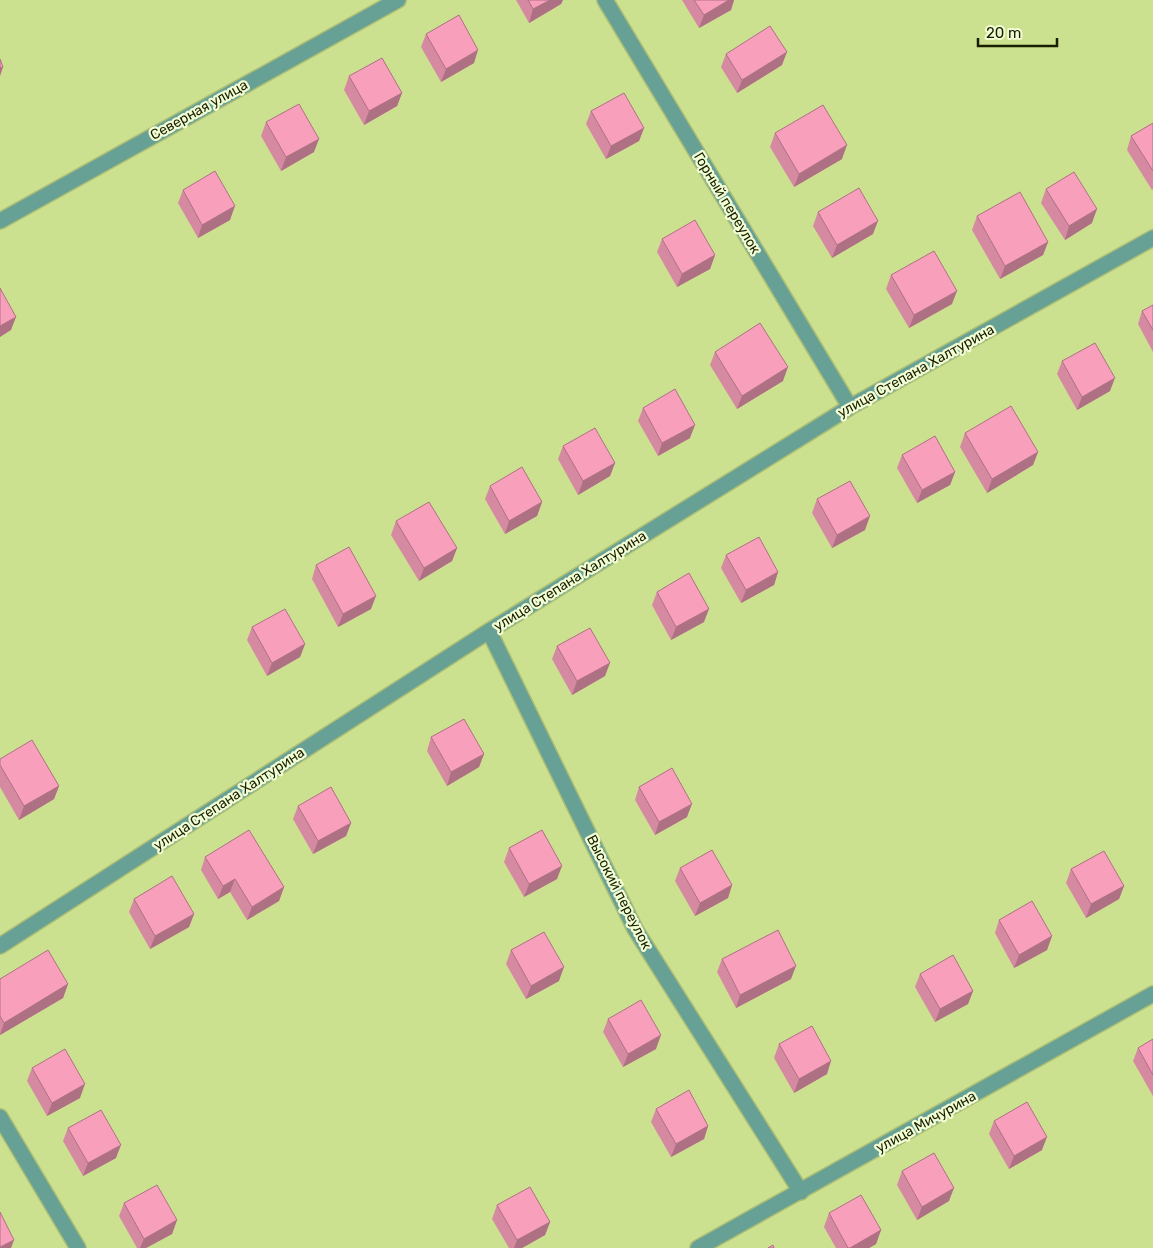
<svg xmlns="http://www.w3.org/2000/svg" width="1153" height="1248" viewBox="0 0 1153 1248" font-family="Rubik,sans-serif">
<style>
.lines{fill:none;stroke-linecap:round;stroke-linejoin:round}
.minor-casing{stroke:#acbe75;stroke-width:18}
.minor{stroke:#67a195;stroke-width:15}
.wall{fill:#d58aa1}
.shaded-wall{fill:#ae7083}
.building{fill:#f8a0bb;stroke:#ae7083}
.labels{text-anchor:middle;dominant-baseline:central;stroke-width:4.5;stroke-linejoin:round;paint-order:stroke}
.street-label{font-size:14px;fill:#181f00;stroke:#f2fdd4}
</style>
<rect width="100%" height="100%" fill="#cce18f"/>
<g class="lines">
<!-- minor casing -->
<g class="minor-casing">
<path id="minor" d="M605,0L850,407
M0,221L398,0
M489,631L635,929L801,1192
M0,946L489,631L850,407L1153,238
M0,1117L78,1248
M698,1248L1153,994"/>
</g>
<!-- minor -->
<use href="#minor" class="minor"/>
</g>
<!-- wall -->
<path class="wall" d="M516,0H563L561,4L529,23Z
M682,0H734L731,10L699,28Z
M426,34L474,63L441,82L421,47Z
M726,54L782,65L737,93L721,67Z
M349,76L402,93L397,106L364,125L344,90Z
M591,111L644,128L639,141L606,159L586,124Z
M266,122L314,152L281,171L261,136Z
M1153,123V189L1152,190L1127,150L1131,136Z
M775,133L842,159L794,187L770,147Z
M1046,189L1092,223L1065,240L1041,203Z
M183,190L230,220L198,238L178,203Z
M818,212L873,234L832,258L813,226Z
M977,216L1048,242L1043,255L1000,279L972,230Z
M662,239L715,255L710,269L677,287L657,252Z
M891,275L952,304L909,328L886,289Z
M1153,305V352L1138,324L1142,311Z
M715,352L783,381L737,409L710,365Z
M1062,361L1110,391L1077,410L1057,374Z
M643,408L690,438L658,456L638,421Z
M965,433L1038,452L1033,465L987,493L960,447Z
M563,446L615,463L610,476L578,495L558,459Z
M902,455L955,472L950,485L917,503L897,468Z
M490,486L542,502L537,516L505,534L485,499Z
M817,499L865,530L832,548L812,513Z
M396,521L457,548L452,561L419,581L391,535Z
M726,555L778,572L774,585L741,603L721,568Z
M316,565L371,609L338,627L312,579Z
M657,592L704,622L671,640L652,605Z
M252,627L305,644L300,657L267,676L247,640Z
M557,646L605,676L572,695L552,659Z
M431,737L484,754L479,767L447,786L427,751Z
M0,759L59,786L54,799L19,820L0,787Z
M639,787L687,817L655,835L635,800Z
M298,806L351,823L346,836L313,854L293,819Z
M509,848L557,879L524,897L504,862Z
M205,857L284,887L279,901L247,920L230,892L218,899L201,870Z
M680,868L732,885L728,898L695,916L675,881Z
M1071,869L1124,886L1119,899L1086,918L1066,883Z
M134,899L194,914L189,927L150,949L129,912Z
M999,920L1052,936L1047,950L1014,968L995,933Z
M511,950L559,981L526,999L506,964Z
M722,959L791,979L736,1008L717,972Z
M920,974L973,991L968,1004L935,1022L915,987Z
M0,979L68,984L63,998L0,1035Z
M608,1019L656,1049L623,1067L603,1032Z
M1153,1039V1096L1133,1061L1138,1048Z
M779,1044L827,1074L794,1093L774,1058Z
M32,1068L80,1098L47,1116L27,1081Z
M656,1109L708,1126L704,1139L671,1157L651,1122Z
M994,1121L1042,1150L1009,1169L989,1134Z
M68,1128L116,1158L83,1176L63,1141Z
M902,1171L949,1201L917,1220L897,1185Z
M124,1203L177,1220L172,1234L146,1248H137L119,1216Z
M497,1205L550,1222L545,1235L522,1248H509L492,1219Z
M829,1213L881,1230L876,1244L869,1248H836L824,1227Z"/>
<!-- shaded-wall -->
<path class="shaded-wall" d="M550,0H563L561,4L529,23L533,9Z
M729,0H734L731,10L699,28L704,15Z
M478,50L474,63L441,82L446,69Z
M787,52L782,65L737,93L742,80Z
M3,67L0,76V68Z
M402,93L397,106L364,125L369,111Z
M644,128L639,141L606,159L611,146Z
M319,139L314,152L281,171L286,157Z
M847,145L842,159L794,187L799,174Z
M235,206L230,220L198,238L202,225Z
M1097,209L1092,223L1065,240L1069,226Z
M878,221L873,234L832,258L837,245Z
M1048,242L1043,255L1000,279L1005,266Z
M715,255L710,269L677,287L682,274Z
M957,291L952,304L909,328L914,315Z
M16,317L11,330L0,337V326Z
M788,367L783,381L737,409L742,396Z
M1115,378L1110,391L1077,410L1082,397Z
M695,425L690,438L658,456L662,443Z
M1038,452L1033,465L987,493L992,479Z
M615,463L610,476L578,495L583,481Z
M955,472L950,485L917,503L922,490Z
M542,502L537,516L505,534L509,521Z
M870,516L865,530L832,548L837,535Z
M457,548L452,561L419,581L424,568Z
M778,572L774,585L741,603L746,590Z
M376,596L371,609L338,627L343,614Z
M709,609L704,622L671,640L676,627Z
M305,644L300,657L267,676L272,663Z
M610,663L605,676L572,695L577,681Z
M484,754L479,767L447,786L451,772Z
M59,786L54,799L19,820L24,806Z
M692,804L687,817L655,835L659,822Z
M351,823L346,836L313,854L318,841Z
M562,866L557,879L524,897L529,884Z
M235,879L230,892L218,899L223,886Z
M732,885L728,898L695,916L700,903Z
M1124,886L1119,899L1086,918L1091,904Z
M284,887L279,901L247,920L252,907Z
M194,914L189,927L150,949L155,936Z
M1052,936L1047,950L1014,968L1019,955Z
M796,966L791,979L736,1008L740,995Z
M564,967L559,981L526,999L531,986Z
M68,984L63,998L0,1035L4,1023Z
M973,991L968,1004L935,1022L940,1009Z
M661,1035L656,1049L623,1067L628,1054Z
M831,1061L827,1074L794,1093L799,1079Z
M85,1084L80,1098L47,1116L52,1103Z
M708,1126L704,1139L671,1157L676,1144Z
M1047,1137L1042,1150L1009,1169L1014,1156Z
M121,1145L116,1158L83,1176L88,1163Z
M954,1188L949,1201L917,1220L922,1207Z
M177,1220L172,1234L146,1248H140L144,1239Z
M550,1222L545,1235L522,1248H514L517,1240Z
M881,1230L876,1244L869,1248H850Z
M14,1240L11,1248H0V1247Z"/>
<!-- building -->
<path class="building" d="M528,0H550L533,9Z
M694,0H729L704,15Z
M459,15L478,50L446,69L426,34Z
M770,26L787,52L742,80L726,54Z
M382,58L402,93L369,111L349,76Z
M0,59L3,67L0,68Z
M624,93L644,128L611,146L591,111Z
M299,104L319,139L286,157L266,122Z
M823,105L847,145L799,174L775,133Z
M1153,123V171L1131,136Z
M215,171L235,206L202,225L183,190Z
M1074,172L1097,209L1069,226L1046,189Z
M859,188L878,221L837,245L818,212Z
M1020,192L1048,242L1005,266L977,216Z
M695,220L715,255L682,274L662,239Z
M934,251L957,291L914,315L891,275Z
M0,288L16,317L0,326Z
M1153,305V330L1142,311Z
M760,323L788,367L742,396L715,352Z
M1095,343L1115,378L1082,397L1062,361Z
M675,389L695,425L662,443L643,408Z
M1011,406L1038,452L992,479L965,433Z
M595,428L615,463L583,481L563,446Z
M935,436L955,472L922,490L902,455Z
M522,467L542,502L509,521L490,486Z
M850,481L870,516L837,535L817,499Z
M429,502L457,548L424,568L396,521Z
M759,537L778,572L746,590L726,555Z
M349,547L376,596L343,614L316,565Z
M689,573L709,609L676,627L657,592Z
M285,609L305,644L272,663L252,627Z
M590,628L610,663L577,681L557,646Z
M464,719L484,754L451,772L431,737Z
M32,740L59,786L24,806L0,765V759Z
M672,768L692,804L659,822L639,787Z
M331,787L351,823L318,841L298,806Z
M249,830L284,887L252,907L235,879L223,886L205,857Z
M542,830L562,866L529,884L509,848Z
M712,850L732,885L700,903L680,868Z
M1104,851L1124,886L1091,904L1071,869Z
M172,876L194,914L155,936L134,899Z
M1032,901L1052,936L1019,955L999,920Z
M778,930L796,966L740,995L722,959Z
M544,932L564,967L531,986L511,950Z
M48,950L68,984L4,1023L0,1016V979Z
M953,955L973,991L940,1009L920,974Z
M641,1000L661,1035L628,1054L608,1019Z
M812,1026L831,1061L799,1079L779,1044Z
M1153,1039V1075L1138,1048Z
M65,1049L85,1084L52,1103L32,1068Z
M689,1090L708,1126L676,1144L656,1109Z
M1027,1102L1047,1137L1014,1156L994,1121Z
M101,1110L121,1145L88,1163L68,1128Z
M934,1153L954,1188L922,1207L902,1171Z
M157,1185L177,1220L144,1239L124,1203Z
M530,1187L550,1222L517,1240L497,1205Z
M861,1195L881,1230L850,1248H848L829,1213Z
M0,1212L14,1240L0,1247Z
M773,1245L774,1248H768Z"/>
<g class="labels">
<!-- street labels -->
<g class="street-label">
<text transform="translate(199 110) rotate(-29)">Северная улица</text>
<text transform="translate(727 203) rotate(59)">Горный переулок</text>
<text transform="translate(916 371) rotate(-29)">улица Степана Халтурина</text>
<text transform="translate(570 581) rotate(-32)">улица Степана Халтурина</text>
<text transform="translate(229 799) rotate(-33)">улица Степана Халтурина</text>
<text transform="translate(619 892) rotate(63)">Высокий переулок</text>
<text transform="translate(926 1122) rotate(-29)">улица Мичурина</text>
</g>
</g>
<!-- scale -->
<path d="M978 38v8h79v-8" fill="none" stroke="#181f00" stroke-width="2.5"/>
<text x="986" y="38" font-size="15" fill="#181f00" stroke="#f2fdd4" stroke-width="4" paint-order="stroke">20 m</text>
</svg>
